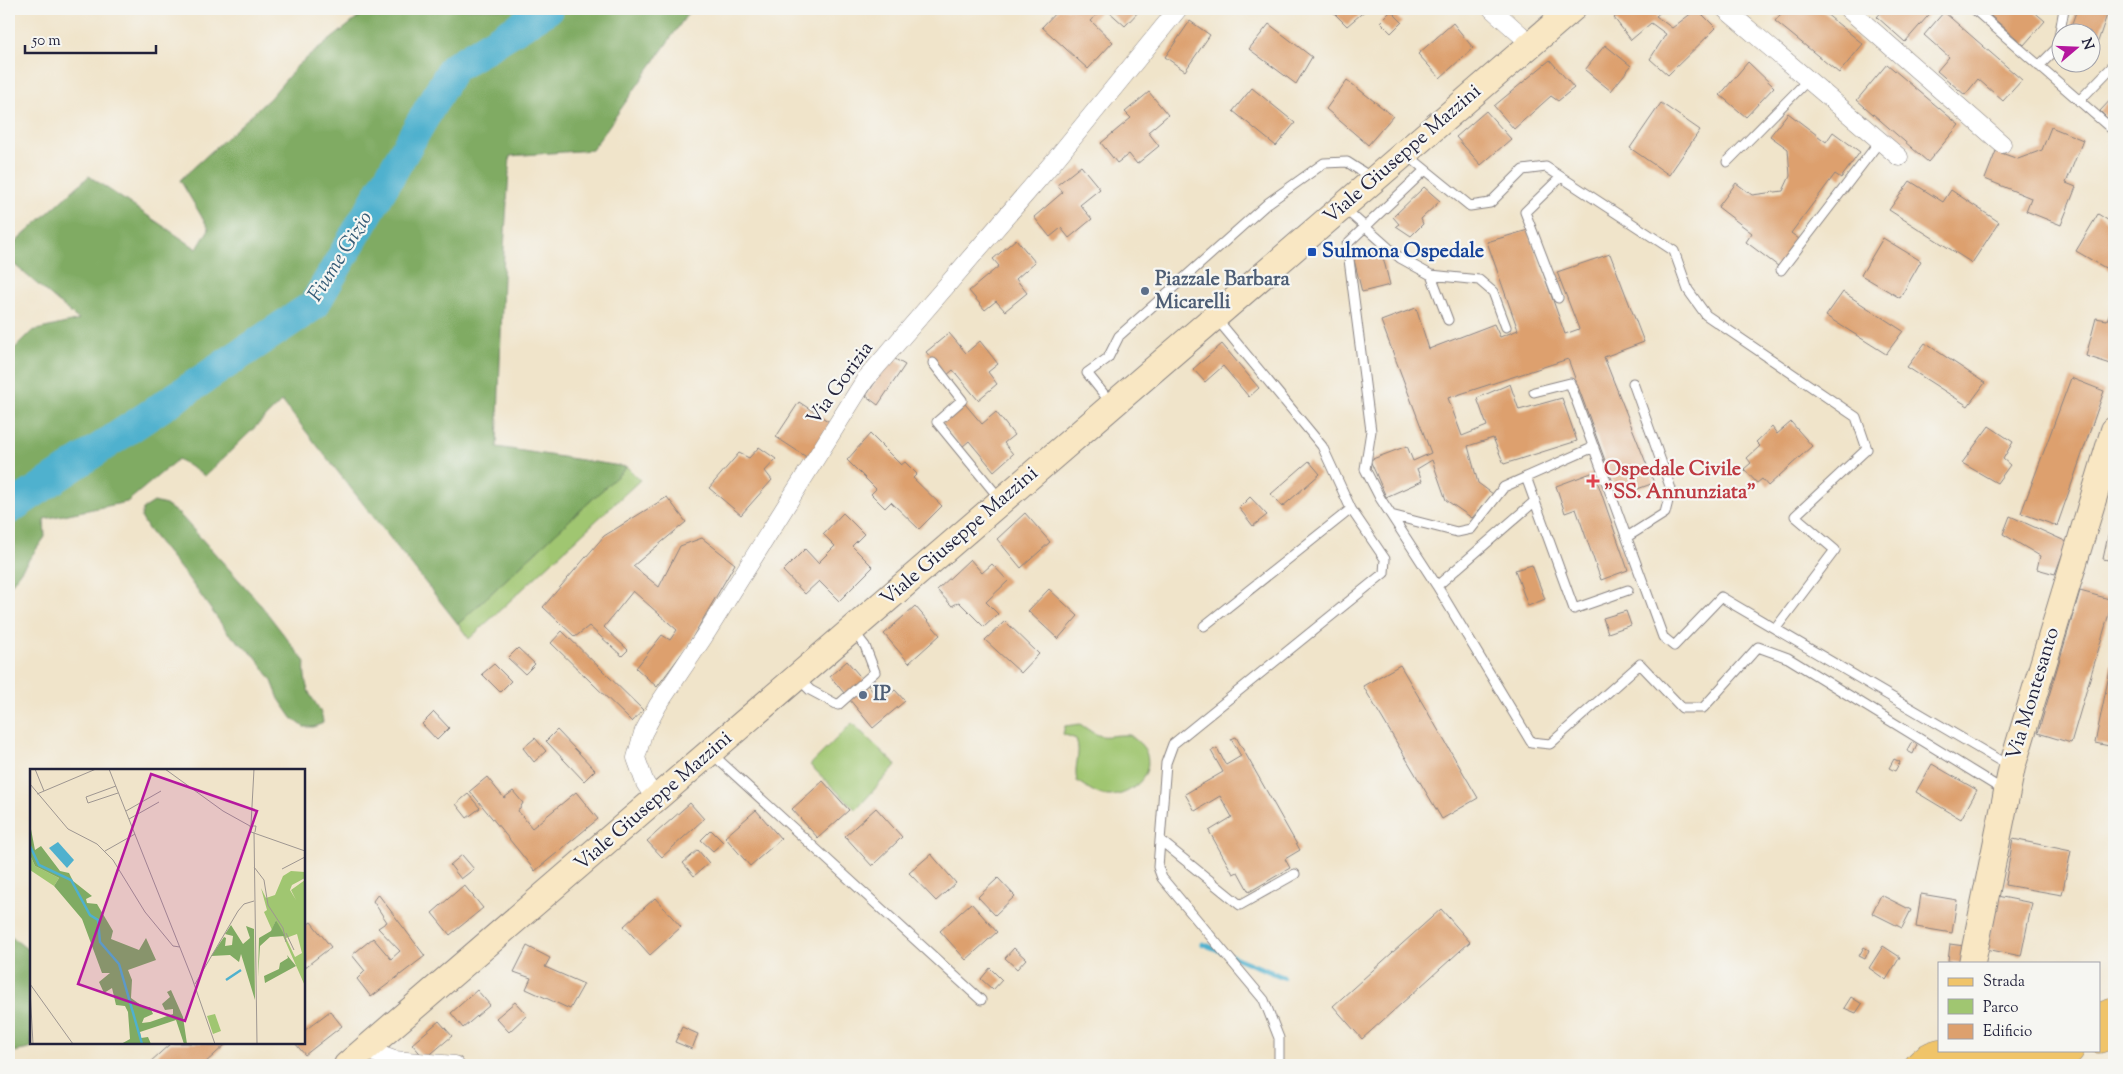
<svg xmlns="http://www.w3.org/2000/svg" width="2123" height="1074" viewBox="0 0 2123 1074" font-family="'Sorts Mill Goudy',serif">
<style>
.green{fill:#a0c671;stroke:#617456}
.forest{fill:#80ab63;stroke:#51664f}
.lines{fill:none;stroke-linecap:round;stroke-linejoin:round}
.stream{stroke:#4fb1ce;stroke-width:5}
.river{stroke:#4fb1ce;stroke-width:31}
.building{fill:#dda06e}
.lane-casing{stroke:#898382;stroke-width:11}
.street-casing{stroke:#898382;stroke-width:19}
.secondary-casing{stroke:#898382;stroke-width:28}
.primary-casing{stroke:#898382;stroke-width:29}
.lane{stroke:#fff;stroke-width:9}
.street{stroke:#fff;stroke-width:18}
.secondary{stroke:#f9e7c3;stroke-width:26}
.primary{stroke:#f0c469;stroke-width:28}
.transit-dot{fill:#1a4fb4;stroke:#f6f6f2;stroke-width:2}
.service-dot{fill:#5c6f8a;stroke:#f6f6f2;stroke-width:2}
.health-dot{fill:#e0444e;stroke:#f6f6f2;stroke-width:2}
.labels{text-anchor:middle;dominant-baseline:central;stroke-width:4.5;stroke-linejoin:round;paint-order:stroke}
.street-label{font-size:20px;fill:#22223b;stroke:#f6f6f2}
.transit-label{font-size:20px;font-weight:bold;fill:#164399;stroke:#f6f6f2;text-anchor:start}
.service-label{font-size:20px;font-weight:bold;fill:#4e5e75;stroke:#f6f6f2;text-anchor:start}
.health-label{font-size:20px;font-weight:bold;fill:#be3a42;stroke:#f6f6f2;text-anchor:start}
.water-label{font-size:21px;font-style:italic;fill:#345b76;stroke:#f6f6f2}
.inset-river{fill:none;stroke:#4fb1ce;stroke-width:2.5}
.inset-road{fill:none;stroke:#9e9691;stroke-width:1}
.view{fill:#b5179e;fill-opacity:0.15;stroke:#b5179e;stroke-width:2.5}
.inset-edge{fill:none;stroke:#22223b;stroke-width:2.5}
</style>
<rect width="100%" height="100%" fill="#f6f6f2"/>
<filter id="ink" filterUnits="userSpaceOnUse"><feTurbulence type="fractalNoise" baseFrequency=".02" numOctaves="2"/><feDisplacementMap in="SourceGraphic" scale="10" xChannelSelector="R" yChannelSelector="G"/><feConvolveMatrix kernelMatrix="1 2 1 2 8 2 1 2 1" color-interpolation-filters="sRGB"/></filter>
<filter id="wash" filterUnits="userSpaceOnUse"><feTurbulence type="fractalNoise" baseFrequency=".0096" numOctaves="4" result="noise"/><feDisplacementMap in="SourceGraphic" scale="20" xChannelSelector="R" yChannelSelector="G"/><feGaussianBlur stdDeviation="1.12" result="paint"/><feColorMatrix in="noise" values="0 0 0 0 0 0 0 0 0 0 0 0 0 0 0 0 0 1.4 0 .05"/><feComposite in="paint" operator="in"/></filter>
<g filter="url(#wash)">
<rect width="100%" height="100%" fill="#f0e4ca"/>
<!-- green -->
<path class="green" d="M627,467L640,480L469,639L458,624Z
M852,723L896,765L856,810L810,765Z
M1080,724C1107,743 1101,734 1130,735C1136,740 1143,745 1146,752C1155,776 1130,796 1109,796C1098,796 1086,787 1077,781C1073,766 1082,754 1076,739L1063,734L1065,726Z"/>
<!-- forest -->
<path class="forest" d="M369,9H691L592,150L510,156L504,249L497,447L627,467L458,624L282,401L205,476L178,459L127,502L44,519L45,537L10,586L9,597V354L32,331L79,320L9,260V248L89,176L197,249L209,229L180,180L270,98L298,65Z
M154,502L166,505L180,515L257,600L305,662C304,671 305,681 308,690C313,702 323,710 323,723L314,727H304L292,718L279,699L272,681L256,657L228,633L188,578L148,529L141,517L143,509Z
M9,935L27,949L31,948V1043H36L29,1049L9,1053Z"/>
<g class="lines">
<!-- stream -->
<path class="stream" d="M1203,944L1221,951
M1229,955L1283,977"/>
<!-- river -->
<path class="river" d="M9,509L314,305L453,68L548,9"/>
</g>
<g id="blocks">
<!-- building -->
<path class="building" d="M1059,9H1102L1091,21L1113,42L1088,69L1042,27Z
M1106,9H1141L1125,26Z
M1330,9H1367L1347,26Z
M1624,9H1664L1656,16L1672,28L1697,9L1716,28L1668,75L1650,59L1666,34L1651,23L1631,40L1614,18Z
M1785,9H1820L1863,44L1839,73L1775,21Z
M1884,9H1934L1905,42L1877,17Z
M1983,9H2031L2045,21L2024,45Z
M2077,9H2109L2091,62L2090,32H2069Z
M1391,11L1402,22L1391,33L1380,22Z
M1944,12L2022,80L2003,101L1978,79L1965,95L1937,71L1949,57L1924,35Z
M1190,21L1210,35L1185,71L1165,57Z
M1453,23L1473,48L1440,78L1418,54Z
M1269,24L1312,57L1296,84L1249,49Z
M1605,45L1631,66L1611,91L1585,70Z
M1550,60L1574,88L1558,101L1551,96L1514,129L1494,106Z
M1748,62L1774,87L1746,117L1720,95Z
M1887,64L1959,125L1928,162L1857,100Z
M1347,80L1393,116L1368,145L1326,109Z
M1252,88L1295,123L1276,146L1233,111Z
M1149,92L1168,115L1148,132L1159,146L1137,164L1129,154L1117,163L1101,143L1131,118L1125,112Z
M2114,96V125L2100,111Z
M1661,103L1700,130L1669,175L1630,148Z
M1486,111L1511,139L1481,165L1456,137Z
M1788,113L1826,142L1833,132L1860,152L1841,178L1835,174L1791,233L1799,239L1778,266L1746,242L1752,233L1718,207L1736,183L1752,195L1783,191L1790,176L1788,149L1770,136Z
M2051,127L2083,140L2066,183L2076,187L2061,225L2026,211L2031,198L1985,179L1996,151L2018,159L2042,150Z
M1081,166L1100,189L1080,205L1092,219L1069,238L1061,228L1050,237L1034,217L1063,192L1057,185Z
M1910,181L1943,202L1951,190L1999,222L1972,263L1889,210Z
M1424,187L1440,201L1421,219L1423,224L1411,236L1396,226L1399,224L1393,217Z
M2098,214L2114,224V273L2076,251Z
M1528,230L1565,334L1579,329L1557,272L1610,254L1644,342L1604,357L1654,483L1618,496L1568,359L1448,398L1462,436L1487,426L1477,398L1510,384L1519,410L1562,398L1577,441L1504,464L1493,438L1468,446L1478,483L1493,494L1472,518L1446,500L1432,460L1417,469L1422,481L1386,497L1370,460L1407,446L1413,461L1431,453L1381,321L1416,308L1429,349L1494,324L1500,337L1518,330L1487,242Z
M1883,238L1921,261L1900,298L1861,275Z
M1016,239L1035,262L1016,279L1027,293L1005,311L996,301L985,310L969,291L999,266L993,259Z
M1381,249L1390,285L1362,292L1353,256Z
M1843,292L1903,331L1886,354L1826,316Z
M2114,302V365L2086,356L2096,318L2107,320Z
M949,333L966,353L980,341L998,364L988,372L997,384L978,400L953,370L946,376L926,352Z
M1925,343L1985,383L1968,406L1907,367Z
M1222,344L1259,388L1249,397L1223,366L1205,382L1193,369Z
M892,357L905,365L878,405L866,396Z
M2071,378L2104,391L2057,526L2021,513Z
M799,402L831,423L808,458L776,437Z
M965,404L982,424L996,412L1014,435L1004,443L1013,454L994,471L969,441L962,447L942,423Z
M1791,422L1812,446L1768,486L1762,479L1757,483L1744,469L1751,463L1747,458L1760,446L1756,442L1772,427L1777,434Z
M1989,426L2013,442L2003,459L2010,465L1997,483L1962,463Z
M870,434L901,465L905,462L917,474L913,478L942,506L919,529L891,502L885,508L871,494L876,489L847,460Z
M759,447L776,459L765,471L772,480L741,515L709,488L739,453L749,458Z
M1309,461L1320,474L1282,507L1271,494Z
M1594,472L1628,570L1601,580L1576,509L1565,513L1556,486Z
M667,497L686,522L633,566L659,587L680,546L702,538L735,564L688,645L657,687L636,668L662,635L670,640L677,630L633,591L604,627L628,650L622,656L589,626L575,637L543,607L604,536Z
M1250,497L1267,515L1253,526L1239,508Z
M2113,512H2114V561L2103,559Z
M843,513L864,534L852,546L873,567L839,601L819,581L805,594L783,571L805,549L818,563L835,546L823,534Z
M1025,513L1050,542L1021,568L997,539Z
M2010,516L2067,542L2055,574L2037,569L2040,556L2003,534Z
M970,559L982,573L992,564L1008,581L986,602L998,614L984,627L959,602L952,606L937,590Z
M1532,565L1545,599L1528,606L1515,570Z
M1049,589L1078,616L1058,639L1028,611Z
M2080,591L2113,600L2071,743L2038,733Z
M915,606L940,635L909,663L884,634Z
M1626,611L1631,625L1608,633L1603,618Z
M1005,621L1039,654L1021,673L985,640Z
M562,631L643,710L632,722L551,643Z
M518,648L535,664L525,674L508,658Z
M2114,651V747L2095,743Z
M847,661L881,701L895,690L905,701L873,728L830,676Z
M494,664L511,681L500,692L482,674Z
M1400,665L1478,798L1442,819L1363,686Z
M434,712L449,728L437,740L422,724Z
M557,730L595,770L584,781L546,741Z
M1236,737L1300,850L1285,859L1290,868L1249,892L1238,872L1233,874L1209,831L1232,817L1220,796L1195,811L1185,794L1223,772L1211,751L1217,748L1226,765L1241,756L1231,739Z
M535,738L546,751L534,762L523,748Z
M1912,742L1917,745L1913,754L1907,751Z
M1894,759L1900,762L1895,771L1889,768Z
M1932,764L1977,790L1961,819L1916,792Z
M487,777L504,798L513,791L523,803L518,811L532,828L576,792L598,819L535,871L470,791Z
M823,781L849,810L818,838L792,809Z
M468,794L480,808L467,818L456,804Z
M690,803L704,819L662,857L647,841Z
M876,808L902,837L872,866L845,836Z
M756,810L781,839L750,866L725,837Z
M711,830L723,842L713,851L701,840Z
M2013,839L2071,851L2062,895L2005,885Z
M698,850L709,863L694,876L683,863Z
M931,854L956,883L936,901L909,873Z
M462,855L474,869L461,879L450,865Z
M998,878L1015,896L995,915L978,897Z
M464,885L483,908L450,935L432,913Z
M378,894L425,956L371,997L357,979L365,971L352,955L373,938L391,959L400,951L378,928L387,922L373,901Z
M1921,894L1957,900L1952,933L1916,927Z
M1881,895L1911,910L1902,928L1872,913Z
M1997,896L2032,903L2021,956L1986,949Z
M655,898L681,927L650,955L624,926Z
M971,903L997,932L966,960L940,931Z
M1441,909L1470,942L1362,1039L1333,1006Z
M311,922L331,947L304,968V927Z
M1950,944L1964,946L1961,963L1948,961Z
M527,946L550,958L545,967L584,984L570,1009L526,989L531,978L514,972Z
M1883,946L1900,957L1886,980L1869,968Z
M1864,947L1869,950L1865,959L1859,956Z
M1014,948L1026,959L1017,969L1005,958Z
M990,968L1002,980L993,990L981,979Z
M477,990L490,1005L463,1028L451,1013Z
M1851,997L1862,1004L1856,1013L1844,1008Z
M515,1002L527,1015L509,1032L496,1018Z
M330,1011L342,1026L305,1055L295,1043H304V1031Z
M439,1021L452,1036L425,1059L412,1044Z
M682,1027L698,1034L692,1049L675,1042Z
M171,1043H227L203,1065H151L149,1063Z"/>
</g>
</g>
<g filter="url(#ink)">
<use href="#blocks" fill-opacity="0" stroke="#898382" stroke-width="1"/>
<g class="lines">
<!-- lane casing -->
<g class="lane-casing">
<path id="lane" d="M1974,9L2114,131
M2039,66L2057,48L2064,9
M2079,101L2112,67L2114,61
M1406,154L1470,206L1490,203L1523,170L1546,167L1674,251L1688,290L1706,315L1856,417L1867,449L1795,516L1835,550L1776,628
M1727,162L1809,79
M1425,170L1347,244L1371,431L1365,469L1380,498L1437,586L1531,742L1550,744L1640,664L1682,708H1703L1758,647L1788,658L2003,790
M1345,209L1400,258L1431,275L1479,280L1493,292L1506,327
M1781,270L1880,141
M1431,275L1448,320
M1558,298L1525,212L1561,177
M1216,318L1322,446L1351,509L1385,559L1384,573L1173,744L1166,763L1158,867L1162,878L1264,1000L1279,1038V1065
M933,363L962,400L937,422L1000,499
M1534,392L1570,383L1663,637L1674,646L1721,597L2009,766
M1111,403L1087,373L1108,358L1119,336L1268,203L1324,163L1347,162L1372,178
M1526,477L1574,609L1628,590
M1391,515L1457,532L1471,529L1504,487L1594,447
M1627,537L1665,513L1671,489L1633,383
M1437,586L1535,501
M1204,626L1351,509
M798,678L810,690L838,705L875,672L865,646L854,632
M711,753L981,1000
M1160,840L1240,905L1295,874"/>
</g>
<!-- street casing -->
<g class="street-casing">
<path id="street" d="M1492,9L1531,44
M1725,9L1899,157
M1848,9L2002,144
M656,800L645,783L636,758L643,733L658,705L703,638L865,380L1055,160L1178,9
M366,1050L394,1060L455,1065"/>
</g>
<!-- secondary casing -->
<g class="secondary-casing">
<path id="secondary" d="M1972,963L2012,767L2114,430
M347,1065L1572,9"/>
</g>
<!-- primary casing -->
<g class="primary-casing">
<path id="primary" d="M2099,1017L2114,1012
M2099,1039L2114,1033
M1972,1061L1999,1058L2020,1050
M1919,1065C1935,1048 1960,1048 1975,1065
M2032,1065L2070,1050"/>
</g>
<!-- lane -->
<use href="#lane" class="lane"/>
<!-- street -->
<use href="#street" class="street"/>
<!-- secondary -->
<use href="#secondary" class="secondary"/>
<!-- primary -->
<use href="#primary" class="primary"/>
</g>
</g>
<!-- markers -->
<rect class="transit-dot" x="1307" y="247" width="10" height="10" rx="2.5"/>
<g class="service-dot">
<circle cx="1145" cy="291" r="5"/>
<circle cx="863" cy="695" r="5"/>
</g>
<path class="health-dot" d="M1590.5 473.5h5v5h5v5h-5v5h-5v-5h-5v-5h5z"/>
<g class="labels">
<!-- street labels -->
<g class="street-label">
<text transform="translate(1403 155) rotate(-41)">Viale Giuseppe Mazzini</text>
<text transform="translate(841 384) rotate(-54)">Via Gorizia</text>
<text transform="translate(960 537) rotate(-41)">Viale Giuseppe Mazzini</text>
<text transform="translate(2034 694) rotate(-73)">Via Montesanto</text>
<text transform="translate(654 802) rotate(-41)">Viale Giuseppe Mazzini</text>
</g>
<!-- transit labels -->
<g class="transit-label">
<text x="1322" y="252">Sulmona Ospedale</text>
</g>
<!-- service labels -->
<g class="service-label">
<text x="1155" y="280">Piazzale Barbara<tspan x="1155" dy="23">Micarelli</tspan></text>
<text x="873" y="695">IP</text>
</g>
<!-- health labels -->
<g class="health-label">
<text x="1604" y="470">Ospedale Civile<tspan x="1604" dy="23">"SS. Annunziata"</tspan></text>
</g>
<!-- water labels -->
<g class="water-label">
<text transform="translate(341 257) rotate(-58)">Fiume Gizio</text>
</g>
</g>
<!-- overview -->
<g transform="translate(30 769)">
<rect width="275" height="275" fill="#f0e4ca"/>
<path d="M0,86L5,97L29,109L24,117L0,101ZM261,102L275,103V109L262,116L260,121L266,131L261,121L275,111V217L246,151L242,161L234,143L237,141L231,119L236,129L245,126L253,107ZM267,165L272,184L265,188L256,169ZM185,245L191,262L183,265L177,247Z" fill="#a0c671" fill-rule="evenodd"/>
<path d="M0,55L5,81L11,77L30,102L39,104L43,112L62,127L56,130L57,134L67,135L83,162L81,170L109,181L116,169L126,191L98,201L102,211L101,229L115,239L120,238L123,245L114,249L112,254L120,253L143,245V240L135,241L132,235L140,228L137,223L141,221L153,248L157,275H154L146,251L110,263L111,269L118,268L121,275H91L100,270L98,243L95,237L86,236L82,219L74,224L69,213L80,204H72L52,150L24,117L29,109L5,97L0,86ZM246,151L255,167L240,168L230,177L228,208L229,169L241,162ZM201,156L213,175L220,169L216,157L224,160L225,231L211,185L209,193L200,186L181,187L194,168L196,169L195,177L202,176L203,167L195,165ZM257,186L266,197L235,214L234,207L249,200L250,194L258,189Z" fill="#80ab63"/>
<path d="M28,73L44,91L37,99L19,79Z" fill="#4fb1ce"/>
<path class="inset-river" d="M0,77L9,96L41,111L60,146L68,151L70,173L89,195L112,275M196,211L211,201"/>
<path class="inset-road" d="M5,0L14,22M79,0L162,209L185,275M135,0L193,42L220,57M0,15L38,60L67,75L83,91L115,143L143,177L150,178M86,17L56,28L58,34L88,24M7,25L66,0M96,42L131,22M99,50L129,33M221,56L224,0M224,63L227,275M225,63L226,57H220L221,63L275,82M75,82L105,65M224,98L234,111L238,136L253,159L256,173M252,100L275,88M256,164L264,181M0,215L43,275M165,215L208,142L214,135L224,132M0,220L3,275"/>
<path class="view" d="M121,5L227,42L155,252L48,215Z"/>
<rect width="275" height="275" class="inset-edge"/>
</g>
<!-- margin -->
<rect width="2123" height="1074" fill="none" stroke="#f6f6f2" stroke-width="30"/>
<!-- legend -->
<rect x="1938" y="962" width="162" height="90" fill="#f6f6f2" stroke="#a1a1a9"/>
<rect x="1948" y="978" width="25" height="8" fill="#f0c469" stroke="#a1a1a9"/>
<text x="1983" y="986" font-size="15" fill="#22223b">Strada</text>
<rect x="1948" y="999" width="25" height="15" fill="#a0c671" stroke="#a1a1a9"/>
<text x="1983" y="1012" font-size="15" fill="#22223b">Parco</text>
<rect x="1948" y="1024" width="25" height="15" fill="#dda06e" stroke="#a1a1a9"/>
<text x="1983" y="1036" font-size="15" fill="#22223b">Edificio</text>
<!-- north arrow -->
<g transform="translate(2076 48) rotate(71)"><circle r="24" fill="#f6f6f2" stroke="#a1a1a9"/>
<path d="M0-4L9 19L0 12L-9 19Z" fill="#b5179e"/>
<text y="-8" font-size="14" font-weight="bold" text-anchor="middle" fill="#22223b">N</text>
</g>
<!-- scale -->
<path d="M25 45v8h131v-8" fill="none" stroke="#22223b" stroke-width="2.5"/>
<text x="32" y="45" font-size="15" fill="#22223b" stroke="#f6f6f2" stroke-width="4" paint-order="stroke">50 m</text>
</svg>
